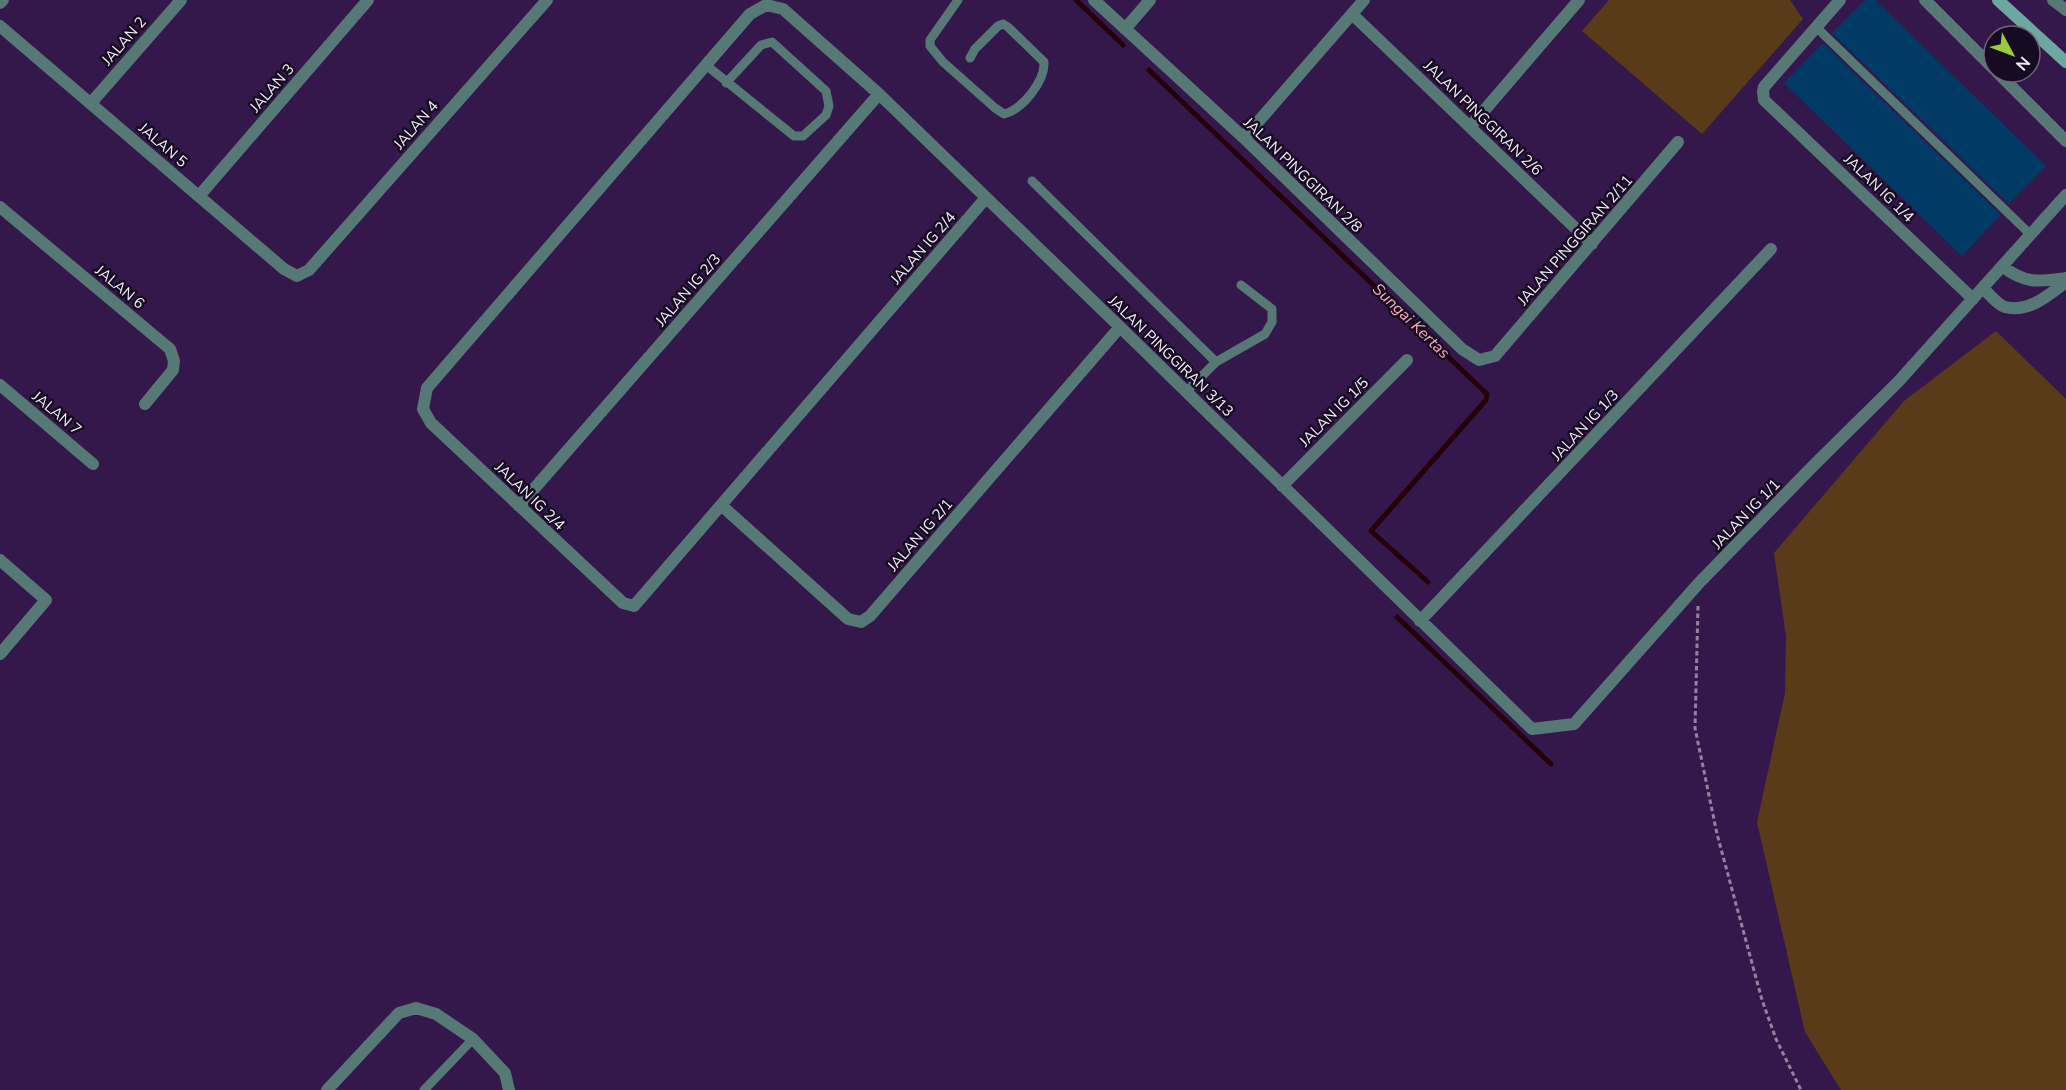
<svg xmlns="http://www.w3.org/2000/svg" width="2066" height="1090" viewBox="0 0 2066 1090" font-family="'Nunito Sans',sans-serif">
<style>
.green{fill:#593b1a}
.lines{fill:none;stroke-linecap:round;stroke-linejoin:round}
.stream{stroke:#240008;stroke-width:5}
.building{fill:#003b65}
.path{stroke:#9482a2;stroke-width:3;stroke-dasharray:4.5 3;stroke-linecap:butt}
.lane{stroke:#567975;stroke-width:9}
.street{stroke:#567975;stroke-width:12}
.secondary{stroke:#6da7a0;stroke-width:12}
.labels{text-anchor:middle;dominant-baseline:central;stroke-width:5;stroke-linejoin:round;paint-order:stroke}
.street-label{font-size:15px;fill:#f5effc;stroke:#170b21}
.water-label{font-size:16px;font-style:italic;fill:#fdacbc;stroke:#170b21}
</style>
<rect width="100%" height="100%" fill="#35184b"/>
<!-- green -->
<path class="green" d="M1609,0H1790L1803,19L1702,134L1582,31Z
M1996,331L2066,399V1090H1841L1805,1032L1757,822L1785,693L1786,636L1774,553L1904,401Z"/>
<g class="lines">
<!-- stream -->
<path class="stream" d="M1076,0L1123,45
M1149,70L1487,394L1486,400L1371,531L1428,582
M1397,617L1551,764"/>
</g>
<!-- building -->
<path class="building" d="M1865,0H1875L2046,166L2009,204L1832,33Z
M1823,43L2000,214L1998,218L1962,256L1784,83Z"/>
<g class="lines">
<!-- path -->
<path class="path" d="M1698,606L1695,728L1717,834L1762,1000L1776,1039L1801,1090"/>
<!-- lane -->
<path class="lane" d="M958,0L930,40V46L943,62L995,108L1004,114C1023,109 1045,81 1044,62L1008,27L1003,24L998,26L975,49L970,58
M1817,28L2031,235
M706,65L794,136H803L826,115L829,106L826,91L772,42L761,45L726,83
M1032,181L1216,362L1265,334L1272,322V309L1241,285
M1186,392L1216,362
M424,1090L473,1039"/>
<!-- street -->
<path class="street" d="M1094,0L1244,138L1462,349L1479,360L1495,356L1678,142
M1840,0L1764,87L1763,92L1764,100L1973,299
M1925,0L1994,69
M2053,0L2066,10
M0,3L3,0
M1352,14L1592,244
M0,26L284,269L297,276L309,270L547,0
M1125,29L1150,0
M1997,72L2066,141
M91,103L181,0
M1470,127L1579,0
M1244,138L1364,0
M199,196L368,0
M985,199L634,606L623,603L431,423L423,409L427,388L750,14L766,5L783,9L879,94L1120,327L1532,729L1574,724L1699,583L1814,465L1898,382L2066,195
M0,207L170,349L174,361L173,370L145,404
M2002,266C2025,284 2038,282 2066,278
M1983,288C1989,294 1998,305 2005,307C2029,313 2049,295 2066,282
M0,385L93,464
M1282,486L1407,360
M721,505L848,619L861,622L870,616L1120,327
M519,506L879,94
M0,560L46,600L0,654
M1420,621L1771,249
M327,1090L399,1013L416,1008L436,1014L473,1039L505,1073L509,1090"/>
<!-- secondary -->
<path class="secondary" d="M1998,0L2066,62"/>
</g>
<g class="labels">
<!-- street labels -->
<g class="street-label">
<text transform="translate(124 41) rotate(-49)">JALAN 2</text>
<text transform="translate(272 88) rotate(-49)">JALAN 3</text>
<text transform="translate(1483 118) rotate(44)">JALAN PINGGIRAN 2/6</text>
<text transform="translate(416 125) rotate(-49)">JALAN 4</text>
<text transform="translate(163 145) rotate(41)">JALAN 5</text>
<text transform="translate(1303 175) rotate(44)">JALAN PINGGIRAN 2/8</text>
<text transform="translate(1879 188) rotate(44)">JALAN IG 1/4</text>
<text transform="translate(1575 240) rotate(-49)">JALAN PINGGIRAN 2/11</text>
<text transform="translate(923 248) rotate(-49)">JALAN IG 2/4</text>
<text transform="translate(120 287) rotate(40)">JALAN 6</text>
<text transform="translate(688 290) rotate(-49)">JALAN IG 2/3</text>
<text transform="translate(1171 356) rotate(44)">JALAN PINGGIRAN 3/13</text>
<text transform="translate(1334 412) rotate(-45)">JALAN IG 1/5</text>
<text transform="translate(57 413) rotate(40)">JALAN 7</text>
<text transform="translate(1585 425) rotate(-47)">JALAN IG 1/3</text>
<text transform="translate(530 496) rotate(44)">JALAN IG 2/4</text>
<text transform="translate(1746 514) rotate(-46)">JALAN IG 1/1</text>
<text transform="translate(920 535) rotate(-49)">JALAN IG 2/1</text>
</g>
<!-- water labels -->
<g class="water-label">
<text transform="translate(1411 321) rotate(44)">Sungai Kertas</text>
</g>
</g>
<!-- north arrow -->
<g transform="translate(2012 54) rotate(131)"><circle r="28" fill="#170b21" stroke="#706679" stroke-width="1.5"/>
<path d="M0-4.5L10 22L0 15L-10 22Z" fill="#98cb37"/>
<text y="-9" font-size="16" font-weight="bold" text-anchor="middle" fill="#f5effc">N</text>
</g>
</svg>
